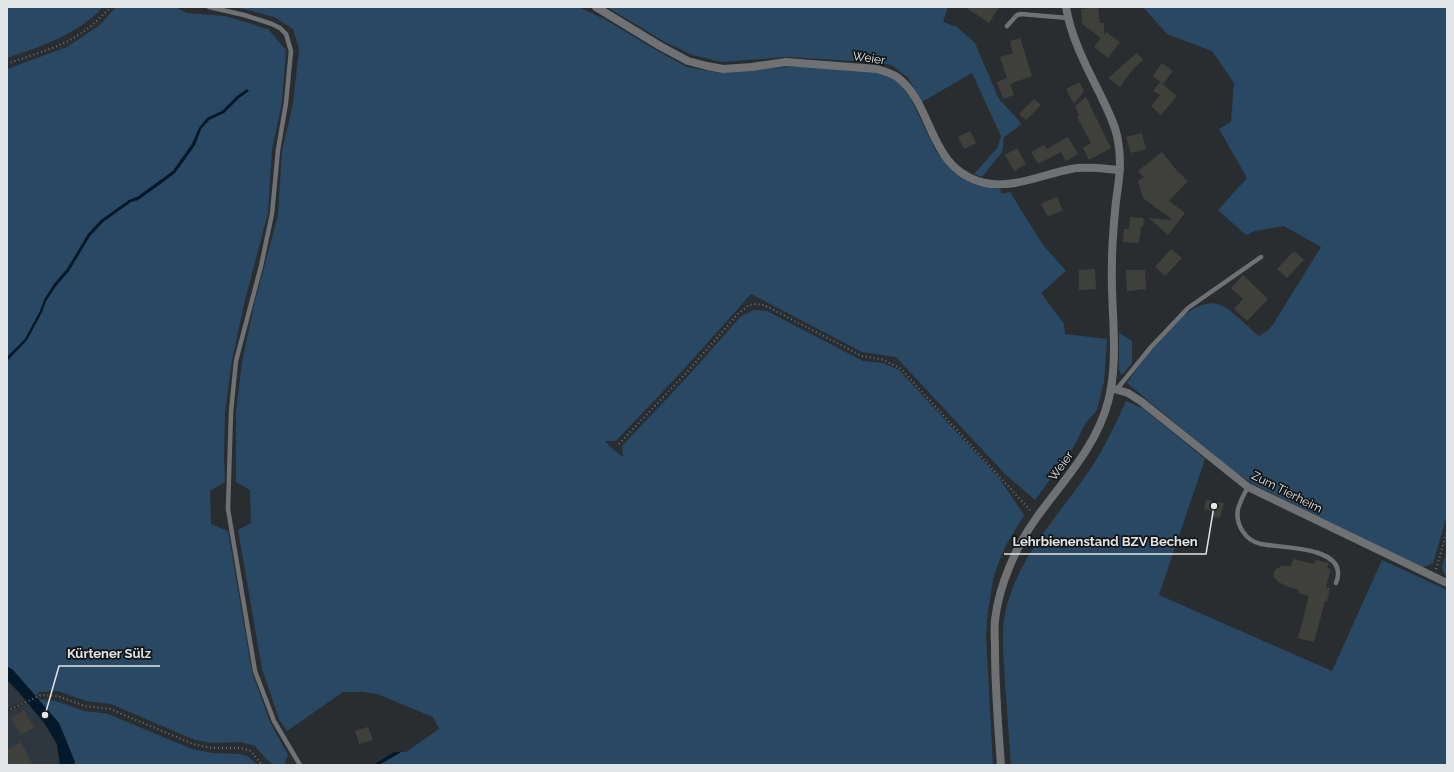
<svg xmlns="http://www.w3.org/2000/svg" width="1454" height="772" viewBox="0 0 1454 772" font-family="Raleway,sans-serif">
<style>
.built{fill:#2e373e}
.green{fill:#294863}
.water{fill:#02192c}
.building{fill:#3f403b}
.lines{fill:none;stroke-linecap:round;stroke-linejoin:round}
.path{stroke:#6e7274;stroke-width:2;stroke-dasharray:1 3;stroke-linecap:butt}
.lane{stroke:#6f7173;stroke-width:4.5}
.street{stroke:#6f7173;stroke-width:8}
.labels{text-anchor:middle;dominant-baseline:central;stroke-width:3.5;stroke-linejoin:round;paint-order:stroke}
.street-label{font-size:12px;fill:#e2e5e7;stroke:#131516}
.leader{fill:none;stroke:#e2e5e7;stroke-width:1.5}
.callout-dot{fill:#e2e5e7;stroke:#131516;stroke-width:1.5}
.callout-label{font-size:13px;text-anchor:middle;font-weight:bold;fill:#e2e5e7;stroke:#131516;stroke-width:3.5;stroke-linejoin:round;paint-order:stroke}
</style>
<rect width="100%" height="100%" fill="#292d30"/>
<!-- built -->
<path class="built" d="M7,680L25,700L7,709Z
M28,703L45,724L57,744L60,765H7V713Z"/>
<!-- green -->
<path class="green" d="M7,7H103C77,35 42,46 7,58Z
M116,7H175L187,13L225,16L268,29L286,50L282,102L272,150L268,213L245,300L232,360L225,413L224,458L225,482L210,491L211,524L228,531L252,672L270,722L288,755L284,765H275L267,760L255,746L241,742L212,743L195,740L111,704L86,701L58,691L39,692L36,696L13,670L7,666V361L27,340L42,312L46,301L56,286L69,271L90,236L103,222L131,202L138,200L175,173L195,145L201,129L209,120L224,113L239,98L249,91L237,96L222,111L207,118L199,128L192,144L173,171L137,197L129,200L101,220L88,234L67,269L54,284L44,300L40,311L25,339L7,357V69L67,47L100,25Z
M236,7H579L606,20L656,50L687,67L720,73L799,66L876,72L885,75L893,79L901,86L911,99L936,151L954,173L969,182L1000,189L1002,194L1010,192L1043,245L1066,271L1041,293L1064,324L1065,334L1107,339L1104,382L1097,410L1085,424L1073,448L1035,500L1005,474L896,357L862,352L751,294L684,369L616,441H605L610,447L623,457L622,446L689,375L741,316L754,310L767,311L863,361L883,363L899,370L999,478L1024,515L1005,547L994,575L988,611L986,636L993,765H379L401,752H406L439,729L433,717L377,694L363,692H343L287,731L279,719L262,669L238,530L251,523L250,490L236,482V413L242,362L255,301L278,215L282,151L293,104L299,49L293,29L274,17Z
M607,7H948L943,22L957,27L975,43L999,99L1022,124L1004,137L1002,152L982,177L974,174L998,147L1001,136L972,73L922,102L908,78L892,65L872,62L787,57L722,62L692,55L663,41Z
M1143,7H1447V516L1433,563L1421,568L1253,484L1232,470L1127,383C1143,361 1190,288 1223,306C1234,312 1249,328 1259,336L1267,331L1272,326L1321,247L1284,226L1255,231L1246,235L1218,210L1247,178L1219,129L1231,122L1234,83L1212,51L1167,34Z
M1119,333L1132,341V363L1122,375L1119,370Z
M1126,401L1144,409L1205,459L1159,595L1332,671L1382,560L1447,590V765H1011C1009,738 1007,710 1005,683C1004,658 1000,629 1007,605C1021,553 1060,514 1089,471C1104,449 1115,425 1126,401Z
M1447,549V580L1442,568Z
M38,699L56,701L84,711L108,714L192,749L212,753L239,754L247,756L258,765H74L75,762L59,723Z"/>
<!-- water -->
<path class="water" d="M247,89L249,91L239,98L224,113L209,120L201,129L195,145L175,173L155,188L138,200L131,202L103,222L90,236L69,271L56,286L46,301L42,312L27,340L7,361V357L25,339L40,311L44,300L54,284L67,269L88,234L101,220L129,200L137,197L173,171L192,144L199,128L207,118L222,111L237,96Z
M7,666L13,670L59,723L75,762L74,765H60L57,744L45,724L18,691L7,680Z
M394,752H401L379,765H373Z"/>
<!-- building -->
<path class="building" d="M965,7H999L989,23Z
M1098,7L1100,23H1104V35L1106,32L1120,42L1108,58L1094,47L1101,38L1082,24L1081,9Z
M1020,38L1032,76L1010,84L1014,95L1003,99L997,82L1007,78L1000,57L1013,53L1010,41Z
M1137,53L1143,60L1133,69L1120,87L1108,78Z
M1162,63L1173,71L1163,84L1153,76Z
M1079,82L1084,91L1074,104L1066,89Z
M1160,82L1177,96L1161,115L1151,106L1160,95L1153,91Z
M1086,97L1111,148L1089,160L1083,148L1091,143L1077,117L1079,115L1075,106Z
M1034,99L1041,105L1026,120L1019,114Z
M970,131L976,143L964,149L958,137Z
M1142,133L1146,149L1131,153L1126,137Z
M1068,137L1078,154L1066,161L1061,152L1038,164L1031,152L1044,145L1047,149Z
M1017,148L1026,164L1014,171L1005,155Z
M1162,152L1177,171L1188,181L1169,201L1185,213L1168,235L1149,218L1173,220L1143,198L1138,181L1144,177L1138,171Z
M1057,197L1063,210L1048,217L1041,204Z
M1130,217L1144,218L1143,227H1141L1139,243L1123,242L1124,229H1129Z
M1171,249L1182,258L1165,276L1155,267Z
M1294,251L1304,260L1287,278L1277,269Z
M1095,269L1096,289L1079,290V270Z
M1126,270H1145L1146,289L1127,291Z
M1243,275L1268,299L1247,321L1234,309L1243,299L1231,288Z
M1206,500L1224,503L1220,518L1211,517L1212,511L1204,509Z
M1293,559L1314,564L1316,560L1329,563L1327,568L1331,569L1326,587L1330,588L1327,601H1325L1314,642L1298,638L1309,596L1298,593L1299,590L1289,587L1278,582L1274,577V572L1276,569L1282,566H1291Z
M24,710L34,727L21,735L11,718Z
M368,727L373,740L359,744L355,731Z
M21,742L33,765H7V750Z"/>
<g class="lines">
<!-- path -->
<path class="path" d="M7,64C30,55 56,49 77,36C90,28 100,18 111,7
M619,444L687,372L738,314L749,305L756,304L764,305L862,356L884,360L901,369L1030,510
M1436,569L1447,532
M7,711L41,695L57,696L85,706L110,709L193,744L212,748H240L251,751L262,765"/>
<!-- lane -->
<path class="lane" d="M209,7L244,15L272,24L280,28L286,34L291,51L286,103L278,150L272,214L261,266L236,361L231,412L228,509L255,671L274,721L300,765
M1007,26L1017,15L1021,14L1068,18
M1117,389L1151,347L1188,308L1261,257
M1248,487C1244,494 1240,502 1238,509C1235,525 1246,541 1261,544C1280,548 1339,546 1338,574C1338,577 1337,581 1336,583"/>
<!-- street -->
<path class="street" d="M596,7L660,46L688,61L707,66L723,69L751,67L786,62L877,69C884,71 891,73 897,77C935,105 927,170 985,183C1013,189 1044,174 1071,169C1086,166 1106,169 1120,170
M1111,388L1128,393L1142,402L1248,487L1447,583
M1001,765C998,726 995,687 995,649C995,639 994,630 995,620C999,585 1016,546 1037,517C1063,481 1096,447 1108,402C1120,356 1110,308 1112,261C1112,242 1114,221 1116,201C1119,181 1122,162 1118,141C1116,126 1108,111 1101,96C1087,68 1071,38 1066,7"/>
</g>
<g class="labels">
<!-- street labels -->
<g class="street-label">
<text transform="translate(869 58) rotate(8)">Weier</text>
<text transform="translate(1061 466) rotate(-54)">Weier</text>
<text transform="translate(1287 492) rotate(27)">Zum Tierheim</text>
</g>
</g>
<!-- callouts -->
<path class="leader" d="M1214 506L1206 554H1004M45 715L59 666H160"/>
<g class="callout-dot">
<circle cx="1214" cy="506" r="4"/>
<circle cx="45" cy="715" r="4"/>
</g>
<g class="callout-label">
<text x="1105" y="546">Lehrbienenstand BZV Bechen</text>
<text x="109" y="658">Kürtener Sülz</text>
</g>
<!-- border -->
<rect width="1454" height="772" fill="none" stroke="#e2e5e7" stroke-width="16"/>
</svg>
